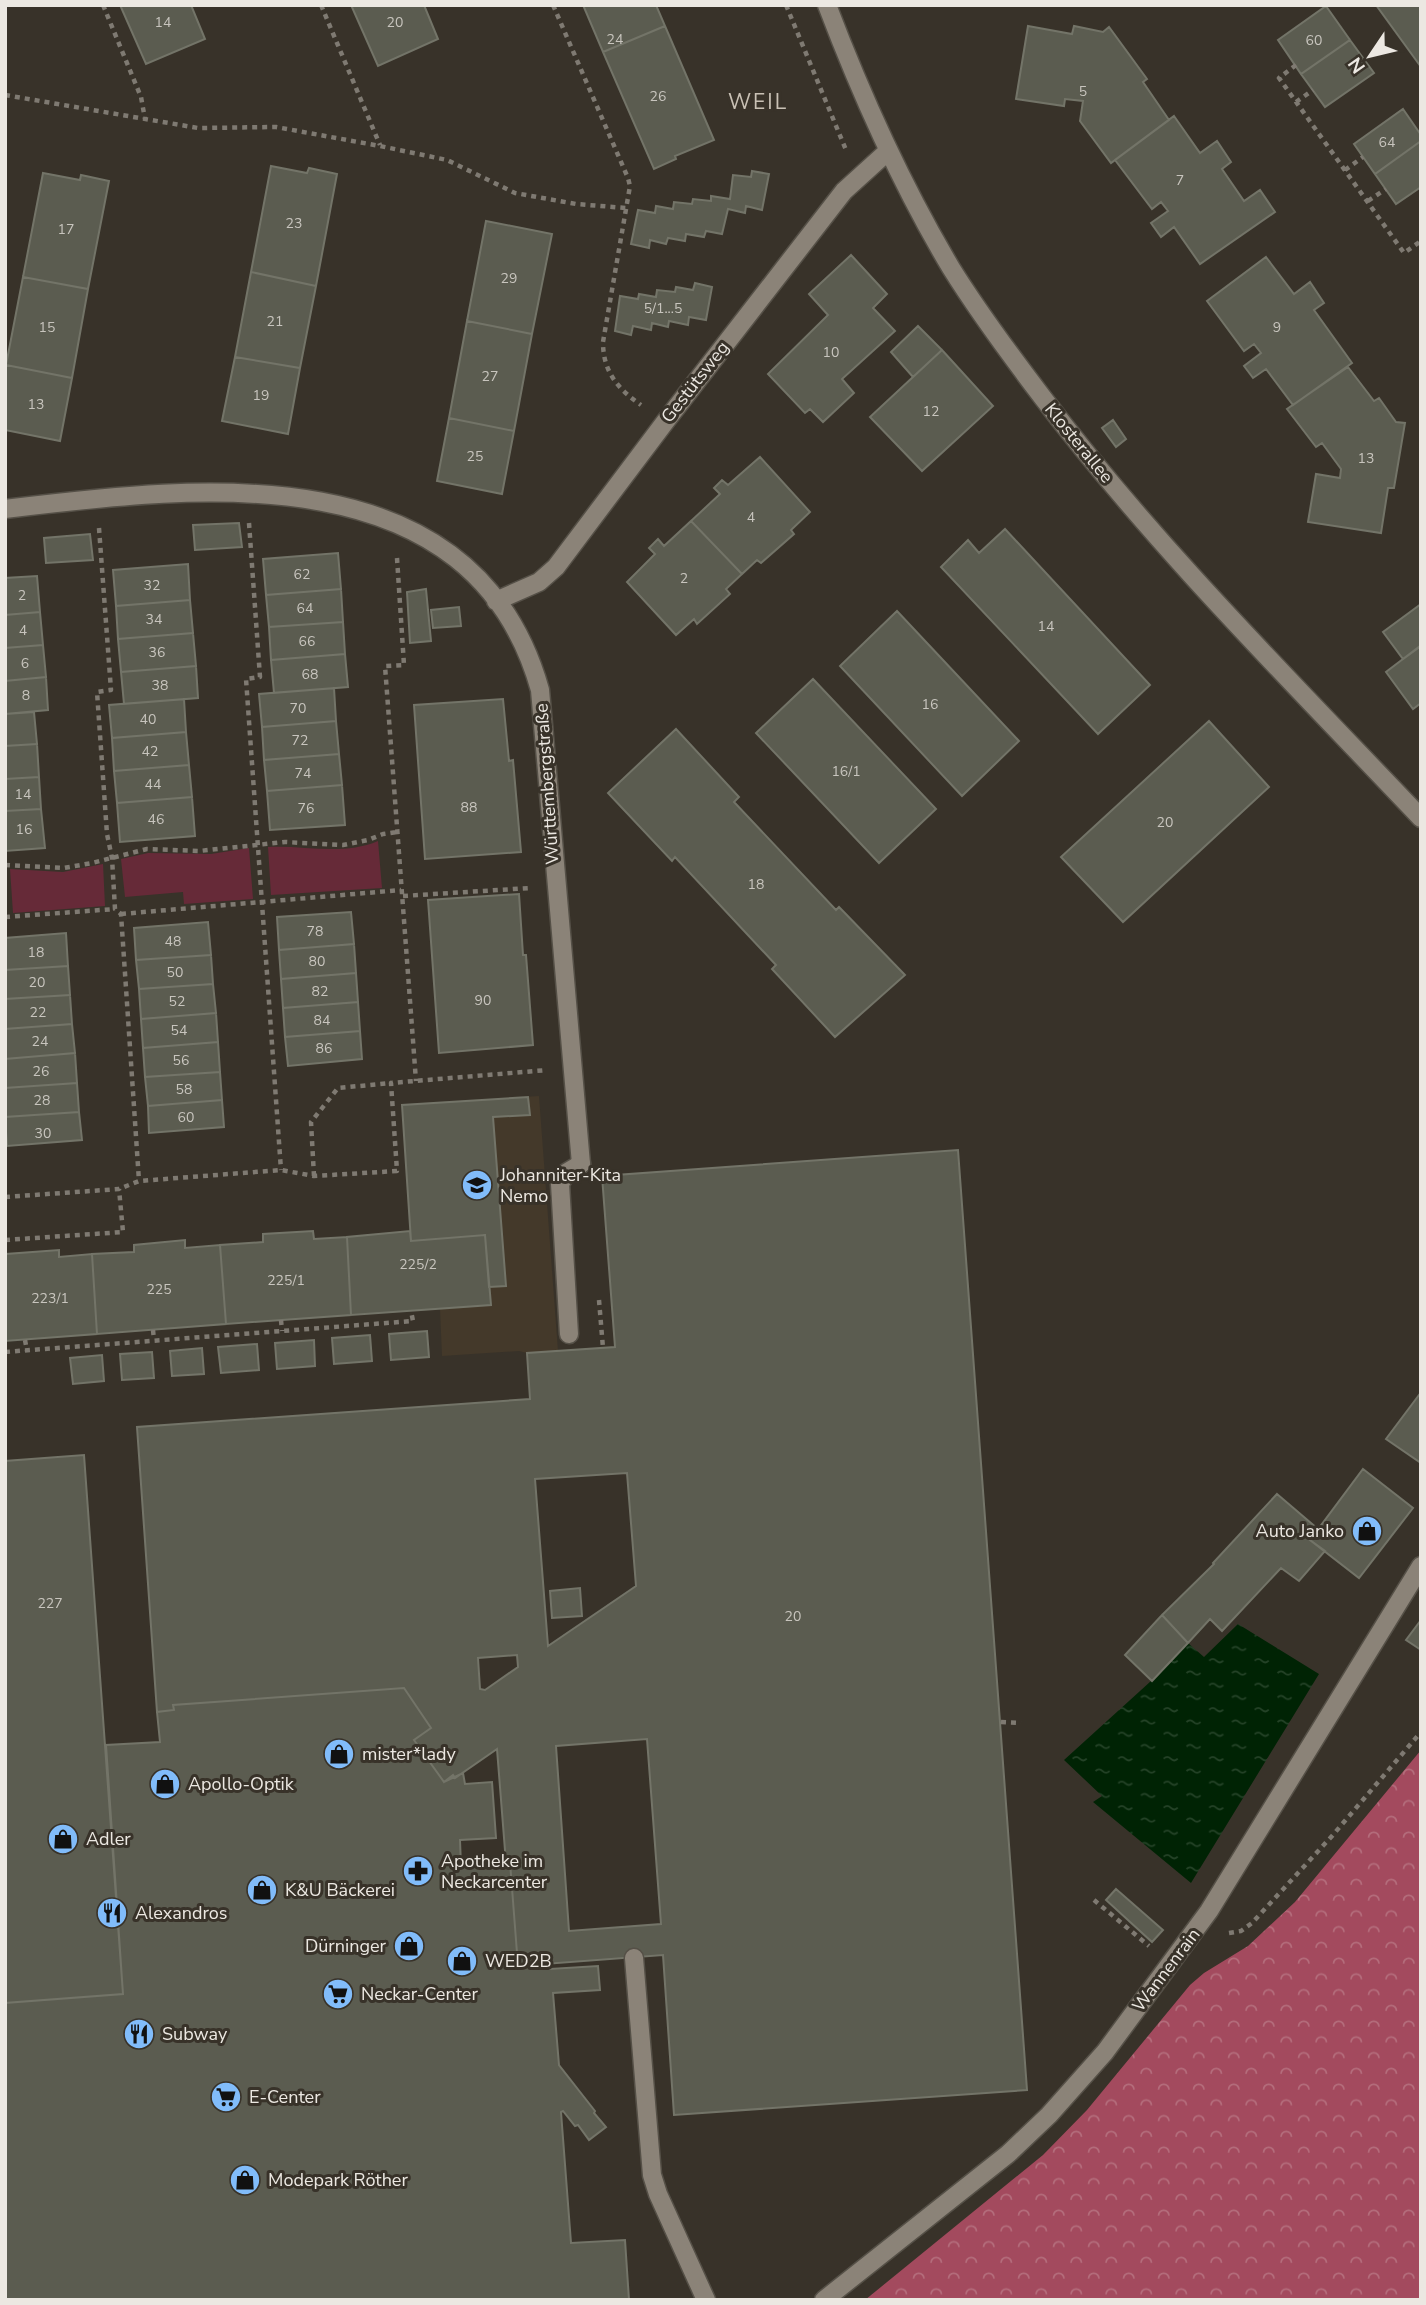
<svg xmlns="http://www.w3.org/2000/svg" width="1426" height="2305" viewBox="0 0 1426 2305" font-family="'Nunito Sans',sans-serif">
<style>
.built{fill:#44392a}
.grass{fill:#662a38}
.forest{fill:url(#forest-crowns)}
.water{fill:url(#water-ripples)}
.building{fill:#5b5c50;stroke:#737468;stroke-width:2;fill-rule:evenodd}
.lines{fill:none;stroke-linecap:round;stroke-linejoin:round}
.service-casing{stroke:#555047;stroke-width:21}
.minor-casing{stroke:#555047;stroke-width:21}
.path{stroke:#7f7a72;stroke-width:4.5;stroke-dasharray:5 5;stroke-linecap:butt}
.service{stroke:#8b8378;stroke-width:18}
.minor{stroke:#8b8378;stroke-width:18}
.labels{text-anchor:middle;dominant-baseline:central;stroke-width:6;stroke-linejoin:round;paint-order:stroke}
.number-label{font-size:14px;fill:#c8c5be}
.street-label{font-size:18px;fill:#ece8e2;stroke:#383229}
.poi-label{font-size:18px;fill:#ece8e2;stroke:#383229;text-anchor:start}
.quarter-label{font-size:21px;letter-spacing:2px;fill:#c9c1b5;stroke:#383229}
</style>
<defs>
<pattern id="forest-crowns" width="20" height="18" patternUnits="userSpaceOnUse" patternTransform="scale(1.75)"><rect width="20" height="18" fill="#a34a5e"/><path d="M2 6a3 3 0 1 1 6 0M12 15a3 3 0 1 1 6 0" fill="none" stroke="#b46d7c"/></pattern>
<pattern id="water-ripples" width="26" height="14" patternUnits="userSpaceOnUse" patternTransform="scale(1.75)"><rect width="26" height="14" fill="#002304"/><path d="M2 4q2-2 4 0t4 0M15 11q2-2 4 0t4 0" fill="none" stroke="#254328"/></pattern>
</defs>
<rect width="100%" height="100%" fill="#383229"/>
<!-- built -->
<path class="built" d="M539,1096L558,1351L527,1353L519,1351L442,1356L440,1309L490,1305L411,1241L402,1105Z"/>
<!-- grass -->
<path class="grass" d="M378,841L382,888L271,895L268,847C304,845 343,856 378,841Z
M249,848L253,899L184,904L183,892L125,897L121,859L148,853L211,854Z
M103,864L105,906L13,913L10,869L63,872Z"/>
<!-- forest -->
<path class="forest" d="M1421,1750V2300H865L1043,2155L1087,2110L1190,1985L1204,1973L1248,1946L1295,1902Z"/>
<!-- water -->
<path class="water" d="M1238,1624L1319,1674L1191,1883L1093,1802L1102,1796L1064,1760L1151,1681L1188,1643L1204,1657Z"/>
<!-- building -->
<path class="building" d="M120,5H191L205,39L146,64Z
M351,5H424L438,39L378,66Z
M583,5H656L665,26L603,52Z
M1376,5H1421V67Z
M1326,6L1350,40L1301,74L1278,40Z
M665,26L714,140L675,156L676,159L654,169L603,52Z
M1028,26L1072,34L1074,26L1103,32L1109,27L1147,79L1143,82L1169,120L1111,163L1080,121L1083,101L1065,99L1064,106L1016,99Z
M1350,40L1374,73L1325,107L1301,74Z
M1403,109L1421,135V141L1375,174L1354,144Z
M1174,116L1200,153L1217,141L1231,162L1222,169L1244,201L1260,190L1275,212L1200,264L1174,227L1161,237L1151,223L1168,211L1161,202L1152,209L1115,160Z
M1421,141V187L1396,204L1375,174Z
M271,166L307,173L309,168L337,174L316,286L251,272Z
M752,171L769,174L762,210L746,206L745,213L728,209L722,234L706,231L704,237L686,234L685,241L668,238L666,244L650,240L649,248L631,244L638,210L655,213L656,206L673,209L674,202L692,204L693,199L711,201V196L730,199L733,175L751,177Z
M43,173L80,180L81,175L109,181L88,289L23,277Z
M486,221L552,234L532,334L467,321Z
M851,255L887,294L873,308L895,331L842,379L854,393L823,422L810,409L805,413L768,374L828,315L809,294Z
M1266,257L1294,294L1310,282L1324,303L1314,310L1352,363L1293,405L1266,369L1253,378L1244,366L1261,353L1254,344L1244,351L1207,301Z
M251,272L316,286L300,368L235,357Z
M23,277L88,289L72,378L6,365Z
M695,283L712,287L706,320L689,317L688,325L669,321L668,327L652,323L651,330L633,326L631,335L615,331L620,296L638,299L639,294L656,297L657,290L675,292L676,287L693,290Z
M467,321L532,334L514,431L449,418Z
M918,326L942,350L913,377L891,352Z
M942,350L993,406L922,471L870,417Z
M235,357L300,368L288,434L222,421Z
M6,365L72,378L60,441L5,430Z
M1348,367L1374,401L1379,398L1396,422L1405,423L1394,488H1388L1381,533L1308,522L1316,474L1340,478L1341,469L1322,443L1316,447L1287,409Z
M449,418L514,431L502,494L437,481Z
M1113,420L1126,439L1116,447L1102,428Z
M760,457L810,512L791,530L794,534L761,563L757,560L742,574L691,521L720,494L714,488L722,480L728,485Z
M691,521L742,574L726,589L730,594L697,624L694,619L676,635L627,582L655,554L649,548L658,539L664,546Z
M239,523L242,547L195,550L193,525Z
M1005,529L1150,685L1098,734L941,567L968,540L979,553Z
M90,534L93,560L46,563L44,538Z
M338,553L341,589L266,595L263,559Z
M188,564L190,600L116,606L113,570Z
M37,576L40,612L5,615V578Z
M341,589L343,622L269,627L266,595Z
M426,589L431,641L410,643L407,592Z
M190,600L193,633L118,639L116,606Z
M1421,604V646L1403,659L1383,632Z
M459,607L461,626L433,628L431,610Z
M897,611L1019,741L962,796L840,666Z
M40,612L43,645L5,648V615Z
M343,622L345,654L271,660L269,627Z
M193,633L196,666L121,672L118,639Z
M43,645L46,677L5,681V648Z
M1420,646L1421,703L1413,709L1386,672Z
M345,654L348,687L274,693L271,660Z
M196,666L198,698L124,704L121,672Z
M46,677L48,710L5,714V681Z
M813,679L936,809L879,863L756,733Z
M334,688L336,721L262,727L259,694Z
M184,699L186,732L112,738L109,705Z
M503,699L509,761L513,760L521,852L425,859L414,705Z
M34,712L37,744L5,746V714Z
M336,721L339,754L264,760L262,727Z
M1209,721L1269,787L1123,922L1061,857Z
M676,729L739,797L734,802L836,910L839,907L905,975L835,1037L772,969L776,965L675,857L672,861L608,793Z
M186,732L189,765L114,771L112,738Z
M37,744L39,777L5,779V746Z
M339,754L342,785L267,791L264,760Z
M189,765L192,797L117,803L114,771Z
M39,777L41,809L5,811V779Z
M342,785L345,825L270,830L267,791Z
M192,797L195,836L120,842L117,803Z
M41,809L45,848L5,851V811Z
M519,894L523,955H526L533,1045L439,1053L428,900Z
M351,912L354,944L279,950L277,917Z
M208,922L211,955L136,960L134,928Z
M66,933L68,966L5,970V938Z
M354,944L356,973L281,979L279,950Z
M211,955L213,984L139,989L136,960Z
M68,966L70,995L5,999V970Z
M356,973L358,1002L283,1008L281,979Z
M213,984L216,1013L141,1019L139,989Z
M70,995L72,1024L5,1029V999Z
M358,1002L360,1031L285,1037L283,1008Z
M216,1013L218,1042L143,1048L141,1019Z
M72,1024L75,1053L5,1059V1029Z
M360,1031L362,1059L288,1066L285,1037Z
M218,1042L220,1072L145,1077L143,1048Z
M75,1053L77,1083L5,1088V1059Z
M220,1072L222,1100L148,1106L145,1077Z
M77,1083L79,1112L5,1117V1088Z
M528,1097L530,1115L493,1117L506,1286L489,1287L485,1235L411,1241L402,1105Z
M222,1100L224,1127L149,1133L148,1106Z
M79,1112L82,1140L7,1146L5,1117Z
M958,1150L1027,2090L674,2115L663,1955L518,1966L510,1862L506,1863L497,1749L455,1778L453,1775L444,1782L414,1740L431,1728L404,1688L173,1705L174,1710L157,1712L137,1427L530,1399L527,1353L615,1347L602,1176ZM627,1473L636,1586L548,1646L535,1479ZM517,1655L518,1667L485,1690L480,1689L478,1658ZM647,1739L661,1924L569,1931L556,1746Z
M313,1231L314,1239L347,1237L351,1315L226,1324L220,1245L263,1242V1234Z
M410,1231L411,1241L485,1235L491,1305L351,1315L347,1237Z
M185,1240V1248L220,1245L226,1324L97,1334L92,1254L134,1252V1245Z
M59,1250V1257L92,1254L97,1334L5,1341L6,1254Z
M427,1331L429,1357L391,1360L389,1334Z
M370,1335L372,1361L334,1364L332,1338Z
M314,1340L315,1366L277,1369L275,1343Z
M257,1344L259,1370L221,1373L218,1347Z
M202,1348L204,1374L172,1376L170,1351Z
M152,1352L154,1378L122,1380L120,1354Z
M102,1355L104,1381L73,1384L70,1358Z
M1419,1395L1421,1397V1463L1386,1439Z
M84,1455L123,1994L5,2003V1461Z
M1363,1469L1413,1508L1359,1578L1310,1540Z
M1277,1494L1318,1529L1310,1540L1325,1551L1299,1581L1281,1568L1222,1631L1210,1619L1188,1643L1162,1615L1214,1564L1213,1563Z
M580,1588L582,1616L552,1618L550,1591Z
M1162,1615L1188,1643L1152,1681L1125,1655Z
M1421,1620V1650L1406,1640Z
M404,1688L431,1728L414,1740L444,1782L463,1773L465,1784L492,1782L496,1838L460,1840L461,1866L510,1862L518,1966L550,1964V1969L598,1966L600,1990L553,1993L559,2065L595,2111L594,2113L606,2127L589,2140L578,2125L575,2126L563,2111L561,2112L571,2243L625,2240L629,2300H5V2003L123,1994L106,1745L160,1742L157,1712L174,1710L173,1705Z
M1116,1889L1163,1930L1152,1942L1106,1900Z"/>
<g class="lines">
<!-- service casing -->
<g class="service-casing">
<path id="service" d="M569,1334L560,1184L566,1173L581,1164
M634,1958L652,2175L658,2194L706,2300"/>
</g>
<!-- minor casing -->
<g class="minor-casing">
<path id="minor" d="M827,5C862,97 901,184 951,268C979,313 1011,356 1043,398C1157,548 1291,681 1421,818
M5,509C196,486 473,451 540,690L581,1164
M496,601L539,582L556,567L665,422L844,191L887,152
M824,2300L1008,2154L1049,2115L1105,2052L1209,1911L1421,1566"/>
</g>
<!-- path -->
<path class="path" d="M103,5L141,97L145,119
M321,5L380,145
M553,5L628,178L630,186L603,342C603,372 618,389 641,405
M786,5L846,150
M1296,65L1279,78L1404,253L1421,241
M5,95L198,128L276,127L380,146L447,160L515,193L576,204L626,208
M1296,102L1313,90
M1345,170L1363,157
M1368,201L1386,189
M249,523L260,677L246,679L281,1170
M99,528L111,690L97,692L107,834L112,858L115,909L121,914L139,1181
M397,558L404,665L385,666L416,1081
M5,865L64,868L92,863L147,849L199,851L285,842L343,845L368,840L383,834L397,832
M403,896L530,888
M121,914L401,890
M5,917L115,909
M314,1176L311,1122L338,1088L391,1083
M5,1197L119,1189L139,1181L281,1170L314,1176L397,1171L391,1083L547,1070
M5,1240L123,1232L119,1189
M599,1300L603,1348
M281,1320L282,1331
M153,1330L154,1340
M25,1340L27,1351
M5,1352L413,1321L411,1311
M1001,1722L1021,1723
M1094,1900L1149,1946
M1229,1933L1241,1931L1252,1923L1332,1836L1421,1732"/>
<!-- service -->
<use href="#service" class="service"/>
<!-- minor -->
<use href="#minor" class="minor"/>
</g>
<!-- icons -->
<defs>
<g id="school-disc" transform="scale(1.575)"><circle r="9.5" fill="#81bcfa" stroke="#383229"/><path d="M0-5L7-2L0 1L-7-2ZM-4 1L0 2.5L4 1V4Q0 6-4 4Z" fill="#111"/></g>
<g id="shop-disc" transform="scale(1.575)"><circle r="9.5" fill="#81bcfa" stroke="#383229"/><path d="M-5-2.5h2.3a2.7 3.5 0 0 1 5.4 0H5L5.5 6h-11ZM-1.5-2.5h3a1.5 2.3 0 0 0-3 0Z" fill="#111"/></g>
<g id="pharmacy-disc" transform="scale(1.575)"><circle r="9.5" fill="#81bcfa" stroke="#383229"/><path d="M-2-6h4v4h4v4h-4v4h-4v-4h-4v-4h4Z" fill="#111"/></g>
<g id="restaurant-disc" transform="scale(1.575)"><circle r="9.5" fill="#81bcfa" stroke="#383229"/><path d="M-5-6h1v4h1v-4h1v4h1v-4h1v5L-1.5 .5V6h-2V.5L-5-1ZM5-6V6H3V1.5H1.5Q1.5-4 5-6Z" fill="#111"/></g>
<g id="supermarket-disc" transform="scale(1.575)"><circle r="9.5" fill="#81bcfa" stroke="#383229"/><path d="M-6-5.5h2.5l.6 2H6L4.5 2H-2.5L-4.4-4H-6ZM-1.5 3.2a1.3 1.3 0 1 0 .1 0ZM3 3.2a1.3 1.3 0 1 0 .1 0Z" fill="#111"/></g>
</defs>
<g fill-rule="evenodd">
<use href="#school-disc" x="477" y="1185"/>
<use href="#shop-disc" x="1367" y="1531"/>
<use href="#shop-disc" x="339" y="1754"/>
<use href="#shop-disc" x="165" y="1784"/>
<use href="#shop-disc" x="63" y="1839"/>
<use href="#pharmacy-disc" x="418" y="1871"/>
<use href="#shop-disc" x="262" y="1890"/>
<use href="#restaurant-disc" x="112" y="1913"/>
<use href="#shop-disc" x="409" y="1946"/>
<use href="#shop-disc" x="462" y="1961"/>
<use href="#supermarket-disc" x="338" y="1994"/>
<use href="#restaurant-disc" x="139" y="2034"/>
<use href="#supermarket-disc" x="226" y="2097"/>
<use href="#shop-disc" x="245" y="2180"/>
</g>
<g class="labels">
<!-- number labels -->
<g class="number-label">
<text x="163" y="22">14</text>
<text x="395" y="22">20</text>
<text x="615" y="39">24</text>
<text x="1314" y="40">60</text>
<text x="1083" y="91">5</text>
<text x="658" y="96">26</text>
<text x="1387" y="142">64</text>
<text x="1180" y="180">7</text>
<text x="294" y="223">23</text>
<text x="66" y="229">17</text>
<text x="509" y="278">29</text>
<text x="663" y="308">5/1...5</text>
<text x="275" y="321">21</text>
<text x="47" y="327">15</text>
<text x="1277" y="327">9</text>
<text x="831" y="352">10</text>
<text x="490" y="376">27</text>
<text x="261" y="395">19</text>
<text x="36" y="404">13</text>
<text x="931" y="411">12</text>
<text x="475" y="456">25</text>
<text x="1366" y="458">13</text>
<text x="751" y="517">4</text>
<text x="302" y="574">62</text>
<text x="684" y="578">2</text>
<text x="152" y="585">32</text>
<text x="22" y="595">2</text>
<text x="305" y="608">64</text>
<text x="154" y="619">34</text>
<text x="1046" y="626">14</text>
<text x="23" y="630">4</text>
<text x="307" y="641">66</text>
<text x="157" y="652">36</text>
<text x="25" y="663">6</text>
<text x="310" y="674">68</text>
<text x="160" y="685">38</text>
<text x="26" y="695">8</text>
<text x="930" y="704">16</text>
<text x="298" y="708">70</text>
<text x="148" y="719">40</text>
<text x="300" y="740">72</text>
<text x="150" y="751">42</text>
<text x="846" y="771">16/1</text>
<text x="303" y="773">74</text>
<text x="153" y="784">44</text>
<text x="23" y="794">14</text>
<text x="469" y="807">88</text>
<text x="306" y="808">76</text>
<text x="156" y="819">46</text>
<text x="1165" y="822">20</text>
<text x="24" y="829">16</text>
<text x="756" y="884">18</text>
<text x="315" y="931">78</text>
<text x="173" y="941">48</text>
<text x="36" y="952">18</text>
<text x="317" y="961">80</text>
<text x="175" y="972">50</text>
<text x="37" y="982">20</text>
<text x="320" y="991">82</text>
<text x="483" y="1000">90</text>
<text x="177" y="1001">52</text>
<text x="38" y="1012">22</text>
<text x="322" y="1020">84</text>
<text x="179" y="1030">54</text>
<text x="40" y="1041">24</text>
<text x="324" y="1048">86</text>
<text x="181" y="1060">56</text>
<text x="41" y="1071">26</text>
<text x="184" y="1089">58</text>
<text x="42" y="1100">28</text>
<text x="186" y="1117">60</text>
<text x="43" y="1133">30</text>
<text x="418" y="1264">225/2</text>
<text x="286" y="1280">225/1</text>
<text x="159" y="1289">225</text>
<text x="50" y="1298">223/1</text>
<text x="50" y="1603">227</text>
<text x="793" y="1616">20</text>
</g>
<!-- street labels -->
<g class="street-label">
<text transform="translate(695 382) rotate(-52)">Gestütsweg</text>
<text transform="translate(1079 443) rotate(51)">Klosterallee</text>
<text transform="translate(547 784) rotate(-94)">Württembergstraße</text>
<text transform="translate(1166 1970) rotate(-53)">Wannenrain</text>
</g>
<!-- poi labels -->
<g class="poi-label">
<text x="500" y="1175">Johanniter-Kita<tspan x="500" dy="21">Nemo</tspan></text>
<text x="1344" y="1531" text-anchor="end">Auto Janko</text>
<text x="362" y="1754">mister*lady</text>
<text x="188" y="1784">Apollo-Optik</text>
<text x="86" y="1839">Adler</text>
<text x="441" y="1861">Apotheke im<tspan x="441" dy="21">Neckarcenter</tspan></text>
<text x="285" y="1890">K&amp;U Bäckerei</text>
<text x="135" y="1913">Alexandros</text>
<text x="386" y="1946" text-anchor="end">Dürninger</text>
<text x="485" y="1961">WED2B</text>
<text x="361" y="1994">Neckar-Center</text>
<text x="162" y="2034">Subway</text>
<text x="249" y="2097">E-Center</text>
<text x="268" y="2180">Modepark Röther</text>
</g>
<!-- quarter labels -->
<g class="quarter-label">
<text x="758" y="102">WEIL</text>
</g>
</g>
<!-- border -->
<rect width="1426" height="2305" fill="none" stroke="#ece8e2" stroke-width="14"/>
<!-- north arrow -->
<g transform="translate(1370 56) rotate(235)" stroke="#383229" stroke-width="5" paint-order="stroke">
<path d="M0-5L12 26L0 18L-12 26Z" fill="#ece8e2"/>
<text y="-10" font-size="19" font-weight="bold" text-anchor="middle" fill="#ece8e2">N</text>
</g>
</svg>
